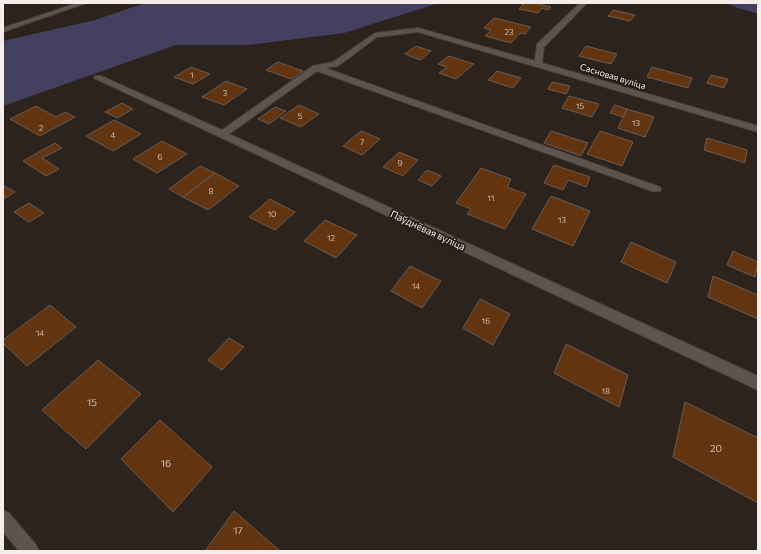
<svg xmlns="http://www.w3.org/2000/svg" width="761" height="554" viewBox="0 0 761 554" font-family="Commissioner,sans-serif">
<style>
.green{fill:#433f5e}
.building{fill:#623510;stroke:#675c55}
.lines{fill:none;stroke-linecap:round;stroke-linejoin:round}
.minor-casing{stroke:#453e39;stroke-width:2}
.minor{fill:#5e544d;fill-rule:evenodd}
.labels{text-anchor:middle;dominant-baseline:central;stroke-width:3.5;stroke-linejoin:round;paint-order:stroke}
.number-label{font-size:8px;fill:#d0bfb3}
.far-street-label{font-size:9px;fill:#f4ede9;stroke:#221913}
.street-label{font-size:10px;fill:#f4ede9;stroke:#221913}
.near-number-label{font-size:10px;fill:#d0bfb3}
</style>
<rect width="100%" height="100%" fill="#2c231c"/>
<!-- green -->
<path class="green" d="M145,3H439L344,33L249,45H176L3,106V41L95,20Z
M727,3H758V14L738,8Z"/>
<!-- building -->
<path class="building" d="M535,3L551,7L548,10L542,8L538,13L519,9L523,5L519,3Z
M613,10L635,15L630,21L608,16Z
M494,18L531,27L525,34L520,33L511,43L485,36L491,30L484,28Z
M416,46L431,51L420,60L405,54Z
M586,46L617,54L611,64L579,56Z
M449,56L474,64L456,79L439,73L447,67L438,64Z
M278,62L303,71L291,79L266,70Z
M191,67L210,74L193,84L174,77Z
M652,67L692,78L688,88L647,77Z
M497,71L521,78L513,88L488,80Z
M711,75L728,79L724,88L707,83Z
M226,81L247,89L224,105L202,97Z
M552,82L570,86L566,94L548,89Z
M569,96L599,104L592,117L562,108Z
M122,103L133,109L117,118L105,112Z
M299,105L319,114L301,127L280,118Z
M615,105L627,109L623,117L610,113Z
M36,106L56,117L65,112L75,117L40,136L10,119Z
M275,107L286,111L269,124L258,119Z
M627,109L654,117L645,137L618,128Z
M114,120L141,134L113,151L86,136Z
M361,131L380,139L362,155L343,146Z
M551,131L588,143L581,156L544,143Z
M600,131L633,142L622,166L587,154Z
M707,138L747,150L745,163L704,150Z
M162,141L187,154L157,173L133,159Z
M55,143L62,148L42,158L59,169L46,176L23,161Z
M399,152L418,160L403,176L383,167Z
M554,165L590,177L586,187L568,180L563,190L544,183Z
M200,166L215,173L183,197L169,189Z
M481,168L511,179L507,187L526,194L505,229L467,214L471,209L456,203Z
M427,170L441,176L432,186L418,180Z
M215,173L239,186L208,210L183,197Z
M3,186H4L15,192L4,199Z
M551,196L590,211L573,246L532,229Z
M270,199L295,212L275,230L249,217Z
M29,203L44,213L29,222L14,212Z
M325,220L357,235L336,258L304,241Z
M631,242L676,262L667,283L621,262Z
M733,251L758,262L755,277L727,265Z
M410,266L441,281L422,308L391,291Z
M713,276L758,295V319L708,297Z
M480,299L510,314L493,345L463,328Z
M50,305L76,327L27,366L3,343V340Z
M229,338L244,347L222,370L208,360Z
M566,344L628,375L619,407L554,373Z
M98,360L141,394L86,449L42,410Z
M685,402L758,438V503L673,457Z
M160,420L212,467L173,512L121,459Z
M234,511L279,550L278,551H205Z"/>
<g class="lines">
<!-- minor casing -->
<g class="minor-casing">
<path id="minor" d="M77,3H86L3,32V28Z
M580,3H587L544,47L542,63L758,126V132L418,32L377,37L338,66L325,68L660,187L661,189L660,191H652L317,71L229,134L758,376V390L94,78L95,76H101L222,130L313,66L333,62L375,33L418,28L535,61L537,44Z
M3,510L9,513L36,545L39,551H19L3,532Z"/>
</g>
<!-- minor -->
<use href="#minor" class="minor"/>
</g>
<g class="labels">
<!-- number labels -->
<g class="number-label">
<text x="509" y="32">23</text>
<text x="192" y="75">1</text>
<text x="225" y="93">3</text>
<text x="580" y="106">15</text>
<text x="300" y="116">5</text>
<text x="636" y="123">13</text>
<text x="41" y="128">2</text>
<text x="113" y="135">4</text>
<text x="362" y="142">7</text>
<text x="160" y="157">6</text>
<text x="400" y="163">9</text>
<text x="211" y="191">8</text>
<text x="491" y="198">11</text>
<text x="272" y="214">10</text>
<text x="562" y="220">13</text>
<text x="331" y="238">12</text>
<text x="416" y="286">14</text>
<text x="486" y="321">16</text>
<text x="40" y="333">14</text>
<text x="606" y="391">18</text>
</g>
<!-- far-street labels -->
<g class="far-street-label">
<text transform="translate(613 76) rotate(17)">Сасновая вуліца</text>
</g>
<!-- street labels -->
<g class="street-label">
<text transform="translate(428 230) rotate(25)">Паўднёвая вуліца</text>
</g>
<!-- near-number labels -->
<g class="near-number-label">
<text x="92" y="402">15</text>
<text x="716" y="448">20</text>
<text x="166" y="463">16</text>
<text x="238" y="530">17</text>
</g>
</g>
<!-- border -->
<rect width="761" height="554" fill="none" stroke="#f4ede9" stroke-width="8"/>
</svg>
